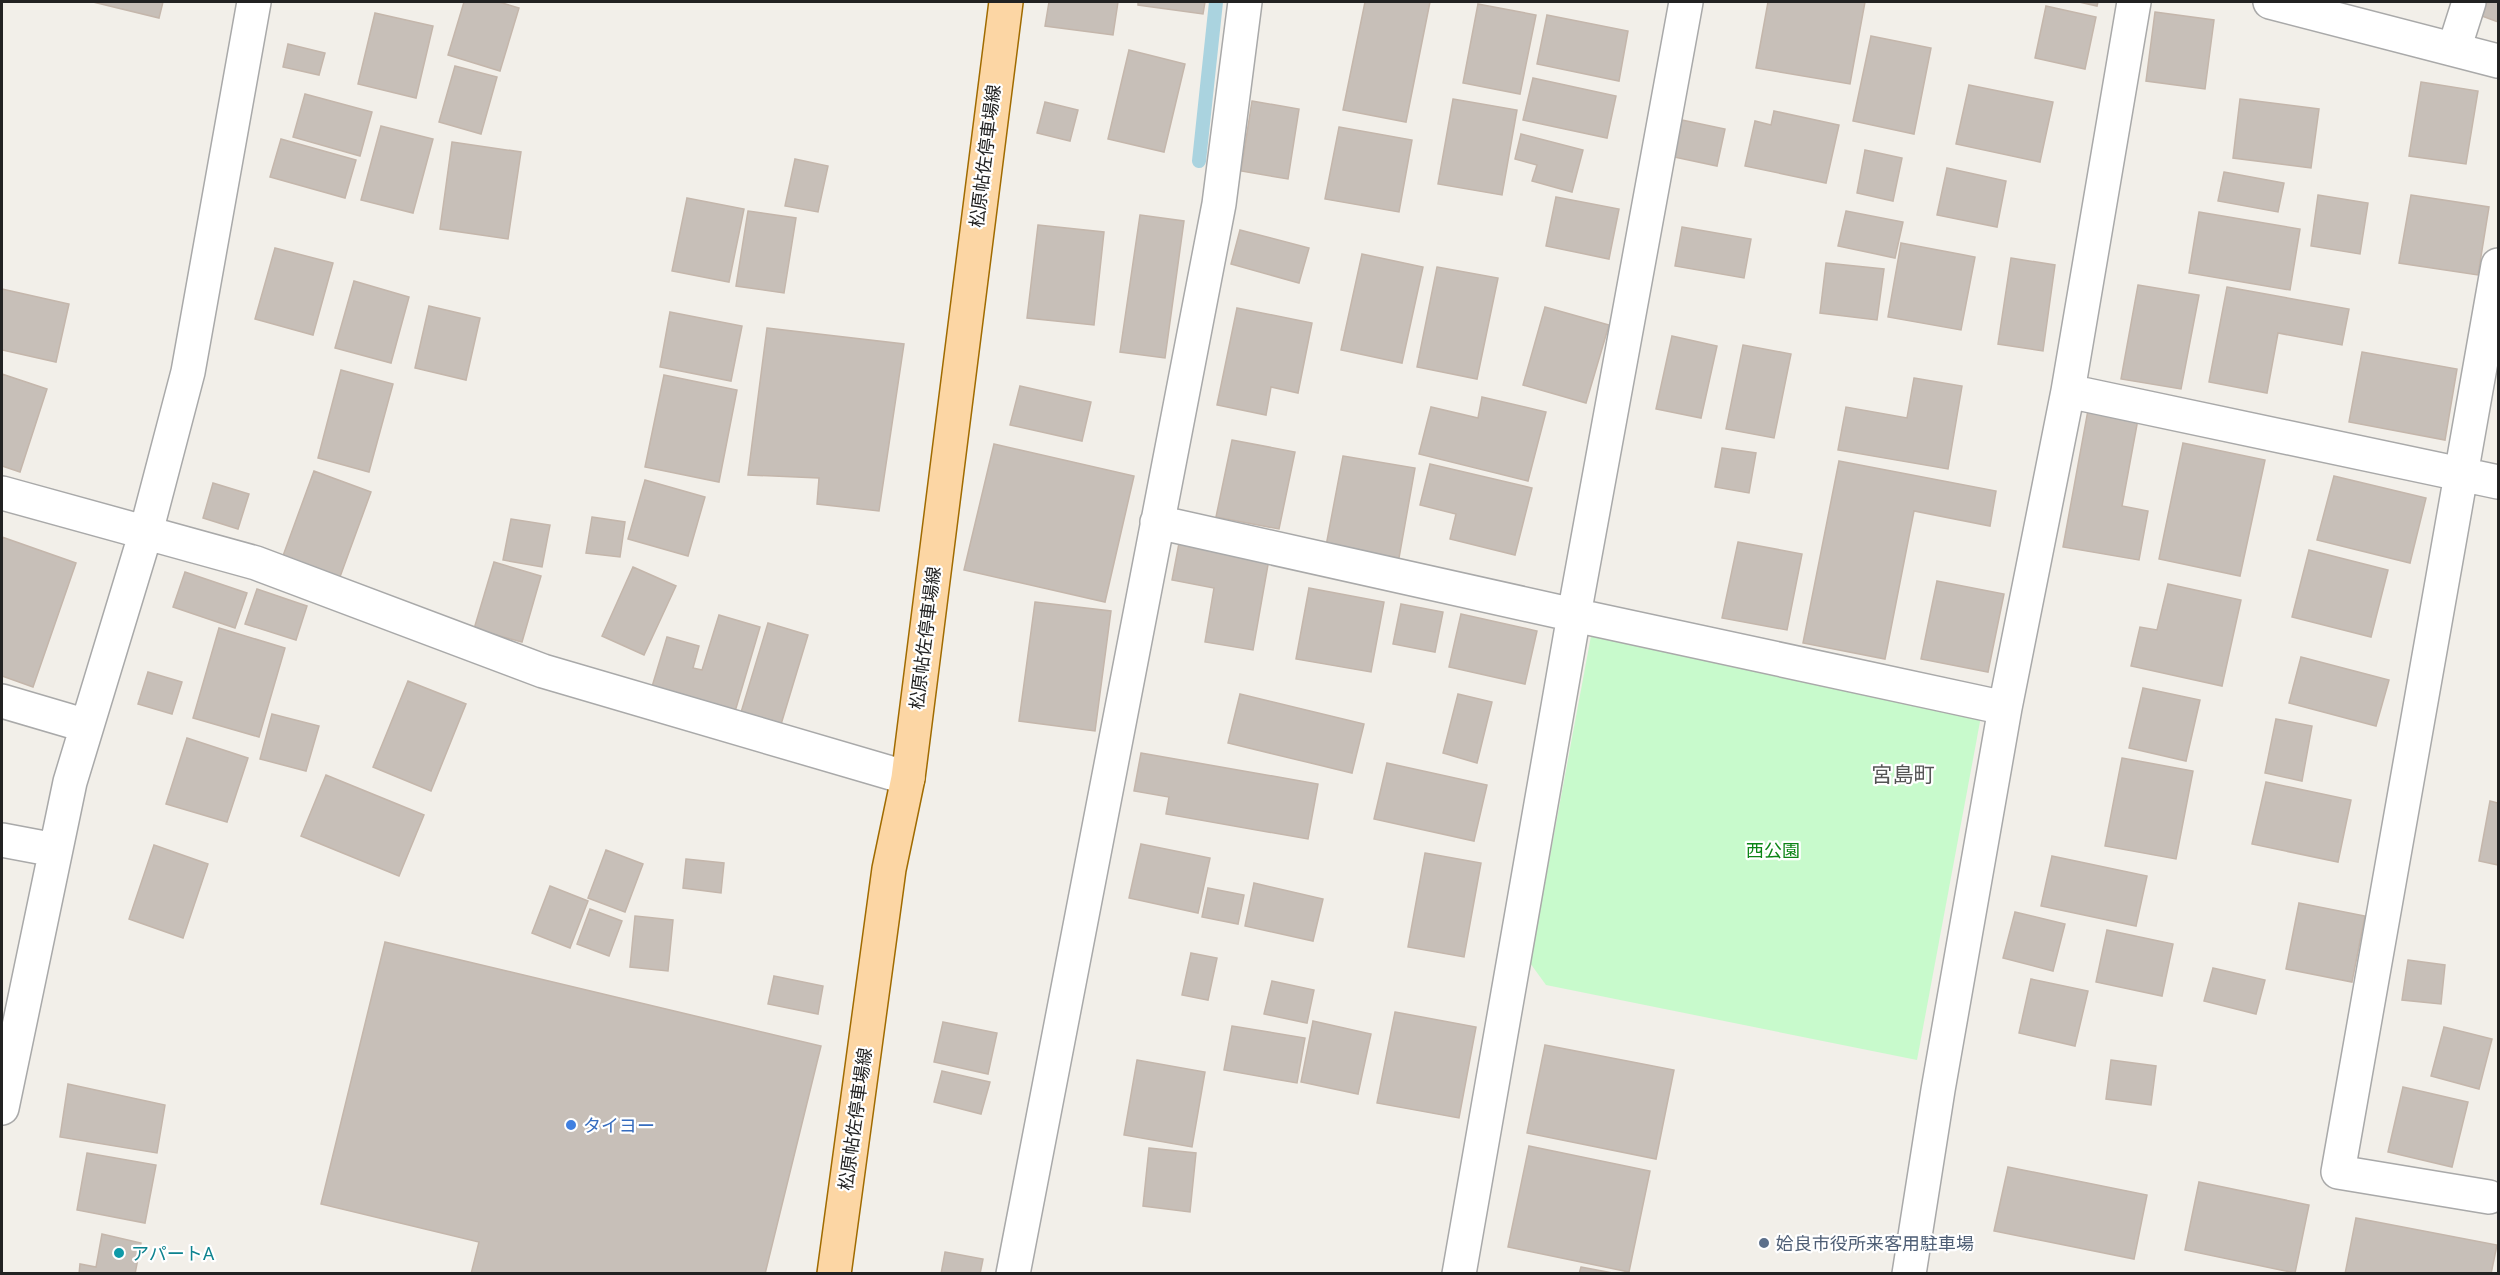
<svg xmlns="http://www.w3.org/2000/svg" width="2500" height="1275" viewBox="0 0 2500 1275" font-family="Roboto,'Noto Sans JP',sans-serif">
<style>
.park{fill:#c8facc}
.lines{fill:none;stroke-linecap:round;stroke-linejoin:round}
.stream{stroke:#aad3df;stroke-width:14}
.building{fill:#c7bfb8;stroke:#c4b6ab;stroke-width:1.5}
.minor-casing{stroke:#a9a9a9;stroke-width:36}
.major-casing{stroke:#a06b00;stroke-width:36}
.minor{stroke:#fff;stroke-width:33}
.major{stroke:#fcd6a4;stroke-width:33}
.shop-dot{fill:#3f7fe0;stroke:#fff;stroke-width:2}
.service-dot{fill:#5c6f8a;stroke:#fff;stroke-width:2}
.culture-dot{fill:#0f9aa8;stroke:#fff;stroke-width:2}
.labels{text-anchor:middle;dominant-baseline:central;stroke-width:4.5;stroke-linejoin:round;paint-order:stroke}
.street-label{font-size:18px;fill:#222;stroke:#fff}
.park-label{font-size:18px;fill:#0c8416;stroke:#fff}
.shop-label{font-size:18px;fill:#366cbe;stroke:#fff;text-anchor:start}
.service-label{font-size:18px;fill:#4e5e75;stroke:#fff;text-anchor:start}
.culture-label{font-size:18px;fill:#0d838f;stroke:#fff;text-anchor:start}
.quarter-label{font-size:21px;fill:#555;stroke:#fff}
</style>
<rect width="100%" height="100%" fill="#f2efe9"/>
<!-- park -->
<path class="park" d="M1591,636L1982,711L1917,1060L1546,985L1530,963Z"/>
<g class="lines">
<!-- stream -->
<path class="stream" d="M1199,161L1216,2"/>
</g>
<!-- building -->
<path class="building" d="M93,2H163L159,18Z
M464,2H499L519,8L500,71L448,55Z
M1049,2H1118L1113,35L1045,26Z
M1138,2H1205L1203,14L1138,5Z
M1365,2H1430L1406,122L1343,110Z
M1768,2H1865L1850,84L1756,68Z
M2079,2H2098L2097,6Z
M2487,2H2498V22L2482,16Z
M1478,4L1536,15L1520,94L1463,83Z
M2046,6L2096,17L2085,69L2035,58Z
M2155,12L2214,20L2205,89L2146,81Z
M375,13L433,26L416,98L358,84Z
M1547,15L1628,31L1619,81L1537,64Z
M1871,36L1931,48L1914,134L1853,121Z
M288,44L325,53L319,75L283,67Z
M1129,50L1185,64L1164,152L1108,139Z
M455,66L497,77L481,134L439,122Z
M1533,78L1616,96L1607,138L1523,120Z
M2421,82L2478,91L2466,164L2409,156Z
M1969,85L2053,102L2040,162L1956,144Z
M305,94L372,112L360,156L293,137Z
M1453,99L1517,110L1502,195L1438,184Z
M2240,99L2319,109L2311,168L2233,158Z
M1252,101L1299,109L1288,179L1241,171Z
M1045,102L1078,110L1070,141L1037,133Z
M1774,111L1839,125L1826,183L1745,166L1755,121L1771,125Z
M1682,120L1725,129L1717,166L1674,157Z
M381,126L433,139L413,213L361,200Z
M1339,127L1412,140L1399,212L1325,199Z
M1521,134L1583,150L1572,192L1532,181L1537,165L1515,159Z
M281,139L356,160L345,198L270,177Z
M452,142L521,152L508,239L440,229Z
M1865,150L1902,158L1893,201L1857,193Z
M795,159L828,166L818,212L785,206Z
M1947,168L2006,181L1997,227L1937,215Z
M2224,172L2284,183L2278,212L2218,201Z
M2318,195L2368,203L2360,254L2311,246Z
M2411,195L2489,207L2478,275L2399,263Z
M1556,197L1619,209L1609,259L1546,246Z
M687,198L744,209L729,282L672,271Z
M748,211L796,218L784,293L736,286Z
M1846,211L1903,222L1895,258L1838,246Z
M2199,212L2300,229L2290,290L2189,273Z
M1140,215L1184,221L1165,358L1120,352Z
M1038,225L1104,232L1094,325L1027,318Z
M1682,227L1751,239L1744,278L1675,266Z
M1240,230L1309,248L1299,283L1231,264Z
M1901,243L1975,257L1961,330L1888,317Z
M275,248L333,263L313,335L255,319Z
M1362,254L1423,267L1402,363L1341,350Z
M2011,258L2055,265L2043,351L1998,344Z
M1826,263L1884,269L1877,320L1820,313Z
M1437,267L1498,278L1477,379L1417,367Z
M354,281L409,297L391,363L335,348Z
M2138,285L2199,295L2181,389L2121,379Z
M2227,287L2349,309L2342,345L2278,333L2267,393L2209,382Z
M2,289L69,304L56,362L2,350Z
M429,306L480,318L466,380L415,368Z
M1545,307L1609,325L1586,403L1523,385Z
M1237,308L1312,323L1298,393L1271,387L1266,415L1217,405Z
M670,312L742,326L731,381L660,367Z
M767,328L904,344L879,511L817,504L819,478L748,475Z
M1672,336L1717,346L1701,418L1656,409Z
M1743,345L1791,354L1774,438L1726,429Z
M2362,352L2457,369L2445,440L2349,422Z
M341,370L393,384L369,472L318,458Z
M2,374L47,389L20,472L2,466Z
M664,375L737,390L719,482L645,467Z
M1914,378L1962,386L1948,469L1838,450L1846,407L1907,418Z
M1020,386L1091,402L1082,441L1010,425Z
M1482,397L1546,412L1528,481L1419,454L1431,407L1478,418Z
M2088,410L2138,419L2122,506L2148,511L2139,560L2063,547Z
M1232,440L1295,452L1279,529L1216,517Z
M2183,443L2265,460L2240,576L2159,559Z
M994,444L1134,476L1105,602L964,570Z
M1722,448L1756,453L1749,493L1715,487Z
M1343,456L1415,468L1399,558L1326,546Z
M1839,461L1996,491L1990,526L1914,511L1885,659L1803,643Z
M1430,464L1532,488L1515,555L1450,539L1456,514L1420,505Z
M314,471L371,492L337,585L280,564Z
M2334,476L2426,498L2410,563L2317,540Z
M645,480L705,497L688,556L628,539Z
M213,483L249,494L238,529L203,518Z
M592,517L625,522L620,557L586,553Z
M511,519L550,525L542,567L503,560Z
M2,537L76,563L33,687L2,676Z
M1738,542L1802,554L1787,630L1722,618Z
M1179,543L1269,559L1253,650L1205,642L1214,588L1172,580Z
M2309,550L2388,570L2371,637L2292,617Z
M494,562L541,576L522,642L474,629Z
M633,567L676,586L644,655L602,636Z
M185,572L247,593L235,628L173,607Z
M1937,581L2004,594L1988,672L1921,659Z
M2168,584L2241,600L2222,686L2131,666L2140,627L2157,630Z
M1309,588L1384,602L1371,672L1296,659Z
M257,589L307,606L296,640L245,624Z
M1035,602L1111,611L1095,731L1019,721Z
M1401,604L1443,612L1435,652L1393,644Z
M1461,614L1537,631L1525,684L1449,667Z
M719,615L760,627L734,715L651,690L667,637L699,646L693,668L702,670Z
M768,623L808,635L779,731L739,719Z
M219,628L285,648L259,737L193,718Z
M2301,657L2389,680L2376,726L2289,703Z
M148,672L182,682L172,714L138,704Z
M408,681L466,704L431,791L373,767Z
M2143,688L2200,700L2186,761L2129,748Z
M1240,694L1364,724L1352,773L1228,743Z
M1458,694L1492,702L1477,763L1443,753Z
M272,714L319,726L306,771L260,759Z
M2276,719L2312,726L2302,781L2265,773Z
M187,738L248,758L227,822L166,804Z
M1141,753L1318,784L1308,839L1166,814L1169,797L1134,791Z
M2122,758L2193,771L2176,859L2105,846Z
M1387,763L1487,785L1474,841L1374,819Z
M326,775L424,815L399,876L301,836Z
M2266,782L2351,800L2338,862L2252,844Z
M2490,801L2498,803V865L2479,861Z
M1141,844L1210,858L1198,913L1129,898Z
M154,845L208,864L183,938L129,919Z
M606,850L643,864L625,912L588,898Z
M1425,853L1481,863L1464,957L1408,947Z
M2052,856L2147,876L2136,926L2041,906Z
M686,859L724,863L721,893L683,888Z
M1254,883L1323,899L1313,941L1245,926Z
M550,886L588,901L570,948L532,933Z
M1208,888L1244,895L1238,924L1202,917Z
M2299,903L2365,916L2352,982L2286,969Z
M590,909L622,921L609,956L577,944Z
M2015,912L2065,924L2053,971L2003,958Z
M635,916L673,920L668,971L630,967Z
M2107,930L2173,944L2162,996L2096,982Z
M385,942L821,1046L765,1274H471L479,1242L321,1204Z
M1191,953L1217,958L1208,1000L1182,995Z
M2408,960L2445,965L2441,1004L2402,1000Z
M2213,968L2265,980L2256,1014L2204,1001Z
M774,976L823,986L818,1014L768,1004Z
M2031,979L2088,991L2075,1046L2019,1033Z
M1272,981L1314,990L1307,1023L1264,1014Z
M1395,1012L1476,1027L1459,1118L1377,1103Z
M1313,1021L1371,1034L1358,1094L1301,1082Z
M943,1022L997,1033L988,1074L934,1062Z
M1232,1026L1305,1038L1297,1083L1224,1070Z
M2444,1027L2492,1039L2479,1089L2431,1076Z
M1545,1045L1674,1070L1656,1159L1527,1133Z
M1137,1060L1205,1072L1192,1147L1124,1135Z
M2111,1060L2156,1066L2151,1105L2106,1099Z
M942,1071L990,1082L981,1114L934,1102Z
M68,1084L165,1105L157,1153L60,1137Z
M2403,1087L2468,1102L2452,1167L2388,1152Z
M1529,1146L1650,1171L1629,1272L1508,1247Z
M1149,1148L1196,1153L1190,1212L1143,1206Z
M87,1153L156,1165L145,1223L77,1210Z
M2008,1167L2147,1195L2134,1259L1994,1231Z
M2199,1182L2309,1205L2295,1273L2185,1250Z
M2356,1218L2497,1245L2491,1274H2345Z
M102,1234L141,1243L135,1274H79L80,1264L96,1267Z
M945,1252L983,1259L980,1274H941Z
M1581,1267L1618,1274H1579Z"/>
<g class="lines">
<!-- minor casing -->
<g class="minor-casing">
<path id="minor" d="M2270,2L2498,61
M2454,49L2469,2
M2068,391L2498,482
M2,493L256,563L543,671L908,778
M1157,522L1574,615L2005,708
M2,701L87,726
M2,840L55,850
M2,1108L70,782L146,532L188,372L254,2
M2489,1197L2338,1172L2498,265
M1013,1274L1219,204L1245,2
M1459,1274L1574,615L1686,2
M1909,1274L1938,1090L2005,708L2068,391L2134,2"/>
</g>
<!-- major casing -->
<g class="major-casing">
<path id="major" d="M834,1274L889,869L908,778L1006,2"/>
</g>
<!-- minor -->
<use href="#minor" class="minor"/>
<!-- major -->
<use href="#major" class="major"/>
</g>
<!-- markers -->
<circle class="shop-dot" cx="571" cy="1125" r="6"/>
<circle class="service-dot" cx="1764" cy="1243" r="6"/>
<circle class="culture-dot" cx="119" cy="1253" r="6"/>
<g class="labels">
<!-- street labels -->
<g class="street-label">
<text transform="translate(985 156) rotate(-83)">松原帖佐停車場線</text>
<text transform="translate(925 638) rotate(-83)">松原帖佐停車場線</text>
<text transform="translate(855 1119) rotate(-82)">松原帖佐停車場線</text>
</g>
<!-- park labels -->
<g class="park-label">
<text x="1773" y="850">西公園</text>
</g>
<!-- shop labels -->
<g class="shop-label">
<text x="583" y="1125">タイヨー</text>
</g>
<!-- service labels -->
<g class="service-label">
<text x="1776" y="1243">姶良市役所来客用駐車場</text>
</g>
<!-- culture labels -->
<g class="culture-label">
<text x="131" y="1253">アパートA</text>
</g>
<!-- quarter labels -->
<g class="quarter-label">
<text x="1903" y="775">宮島町</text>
</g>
</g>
<!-- border -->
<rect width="2500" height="1275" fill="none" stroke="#222222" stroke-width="6"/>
</svg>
